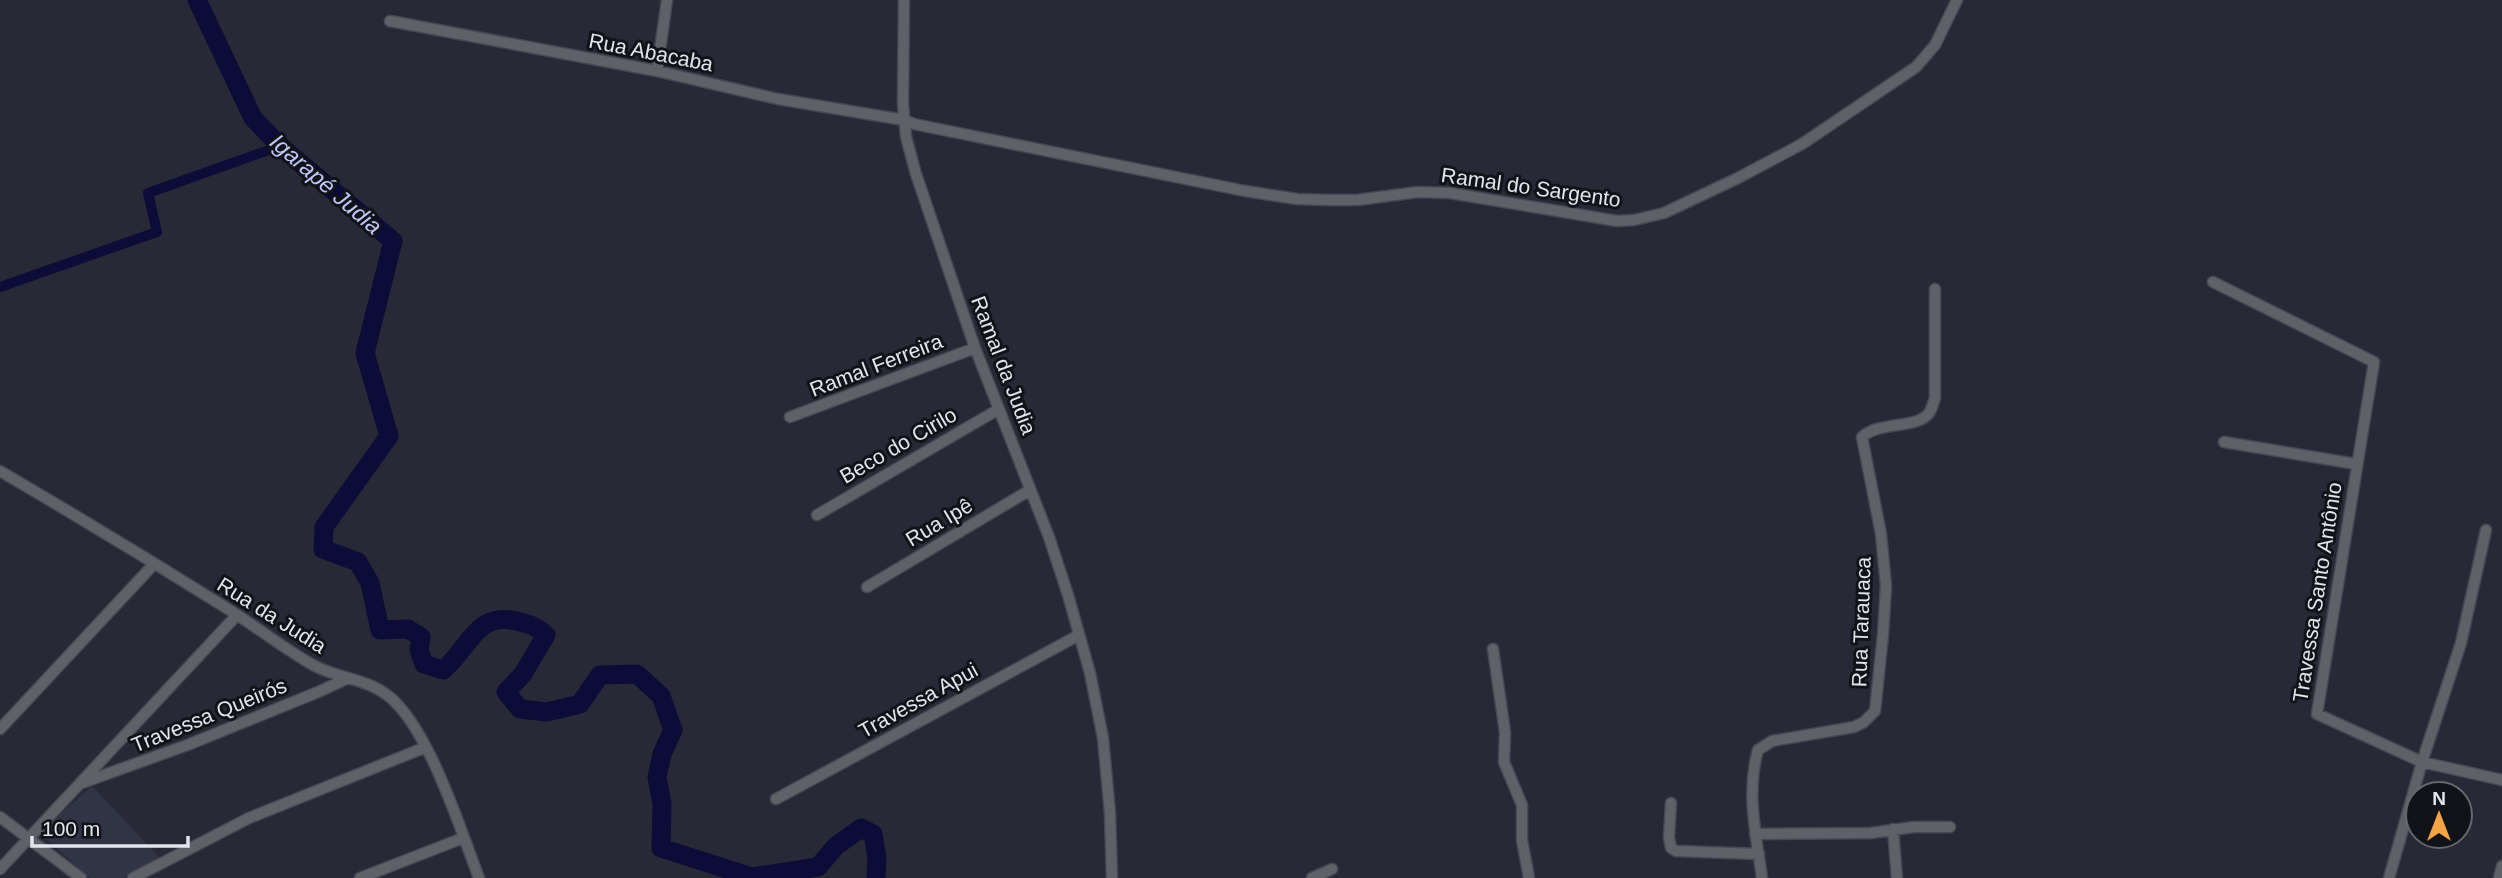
<svg xmlns="http://www.w3.org/2000/svg" width="2502" height="878" viewBox="0 0 2502 878" font-family="Helvetica,sans-serif">
<style>
.built{fill:#313445}
.lines{fill:none;stroke-linecap:round;stroke-linejoin:round}
.canal{stroke:#0d0b37;stroke-width:10}
.river{stroke:#0d0b37;stroke-width:19}
.minor-casing{stroke:#454853;stroke-width:13}
.minor{stroke:#606168;stroke-width:10}
.labels{text-anchor:middle;dominant-baseline:central;stroke-width:6;stroke-linejoin:round;paint-order:stroke}
.street-label{font-size:21px;fill:#e3e5ed;stroke:#121318}
.water-label{font-size:23px;font-style:italic;fill:#bec7f7;stroke:#121318}
</style>
<rect width="100%" height="100%" fill="#272a36"/>
<!-- built -->
<path class="built" d="M92,786L159,857L124,878H90L40,833Z"/>
<g class="lines">
<!-- canal -->
<path class="canal" d="M0,287L157,232L148,193L280,146"/>
<!-- river -->
<path class="river" d="M197,0L253,118L280,146L393,241L365,353L389,436L324,527L323,549L358,562L370,583L380,630L408,629L421,637L419,650L424,664L443,670C469,649 476,611 516,621C529,624 536,626 546,635L523,674L506,692L520,709L547,712L580,704L600,675L637,674L661,696L673,730L662,754L657,777L662,804L661,848L752,877L818,867L836,846L861,828L873,834L877,858L876,878"/>
<!-- minor casing -->
<g class="minor-casing">
<path id="minor" d="M904,0L903,104L906,137L916,174L975,348L1049,537L1068,595L1090,673L1103,738L1110,813L1112,878
M390,21L657,71L778,99L904,120L914,124L1245,191L1297,199L1330,200H1357L1418,192L1450,193L1617,221L1634,220L1664,213L1738,178L1802,144L1916,67L1935,45L1957,0
M657,71L667,0
M2213,282L2374,362L2317,714L2422,762L2502,780
M790,417L975,348
M2224,442L2356,464
M0,471C77,516 153,562 228,609C257,627 283,648 313,665C342,681 373,677 398,705C433,743 460,828 479,878
M817,515L999,409
M867,587L1030,490
M1493,649L1505,732L1504,762L1522,805V840L1529,878
M0,729L154,564
M82,783L190,744L318,692L348,678
M776,799L1079,635
M1671,803L1669,837L1671,848L1676,851L1759,854
M0,817L81,878
M1893,829L1897,878
M1755,834L1871,833L1914,827H1950
M0,869L237,615
M133,878L249,818L426,747
M360,878L463,838
M1312,878L1332,869
M1762,878C1756,835 1746,792 1758,750L1772,741L1854,727L1864,722L1875,711L1883,635L1886,586L1881,534L1862,437C1879,421 1918,429 1929,413C1932,409 1933,403 1935,398V289
M2389,878L2422,762L2461,643L2486,530
M2499,878L2502,866"/>
</g>
<!-- minor -->
<use href="#minor" class="minor"/>
</g>
<g class="labels">
<!-- street labels -->
<g class="street-label">
<text transform="translate(651 52) rotate(11)">Rua Abacaba</text>
<text transform="translate(1531 187) rotate(8)">Ramal do Sargento</text>
<text transform="translate(876 365) rotate(-21)">Ramal Ferreira</text>
<text transform="translate(1004 365) rotate(69)">Ramal da Judia</text>
<text transform="translate(898 445) rotate(-30)">Beco do Cirilo</text>
<text transform="translate(939 522) rotate(-31)">Rua Ipê</text>
<text transform="translate(2317 592) rotate(-81)">Travessa Santo Antônio</text>
<text transform="translate(272 615) rotate(32)">Rua da Judia</text>
<text transform="translate(1861 622) rotate(-88)">Rua Tarauaca</text>
<text transform="translate(918 700) rotate(-29)">Travessa Apui</text>
<text transform="translate(209 715) rotate(-22)">Travessa Queirós</text>
</g>
<!-- water labels -->
<g class="water-label">
<text transform="translate(326 184) rotate(41)">Igarapé Judia</text>
</g>
</g>
<!-- north arrow -->
<g transform="translate(2439 815)"><circle r="33" fill="#121318" stroke="#66676d" stroke-width="2"/>
<path d="M0-5L12 26L0 18L-12 26Z" fill="#f4a345"/>
<text y="-10" font-size="19" font-weight="bold" text-anchor="middle" fill="#e3e5ed">N</text>
</g>
<!-- scale -->
<path d="M32 836v10h156v-10" fill="none" stroke="#e3e5ed" stroke-width="3.5"/>
<text x="42" y="836" font-size="21" fill="#e3e5ed" stroke="#121318" stroke-width="5" paint-order="stroke">100 m</text>
</svg>
